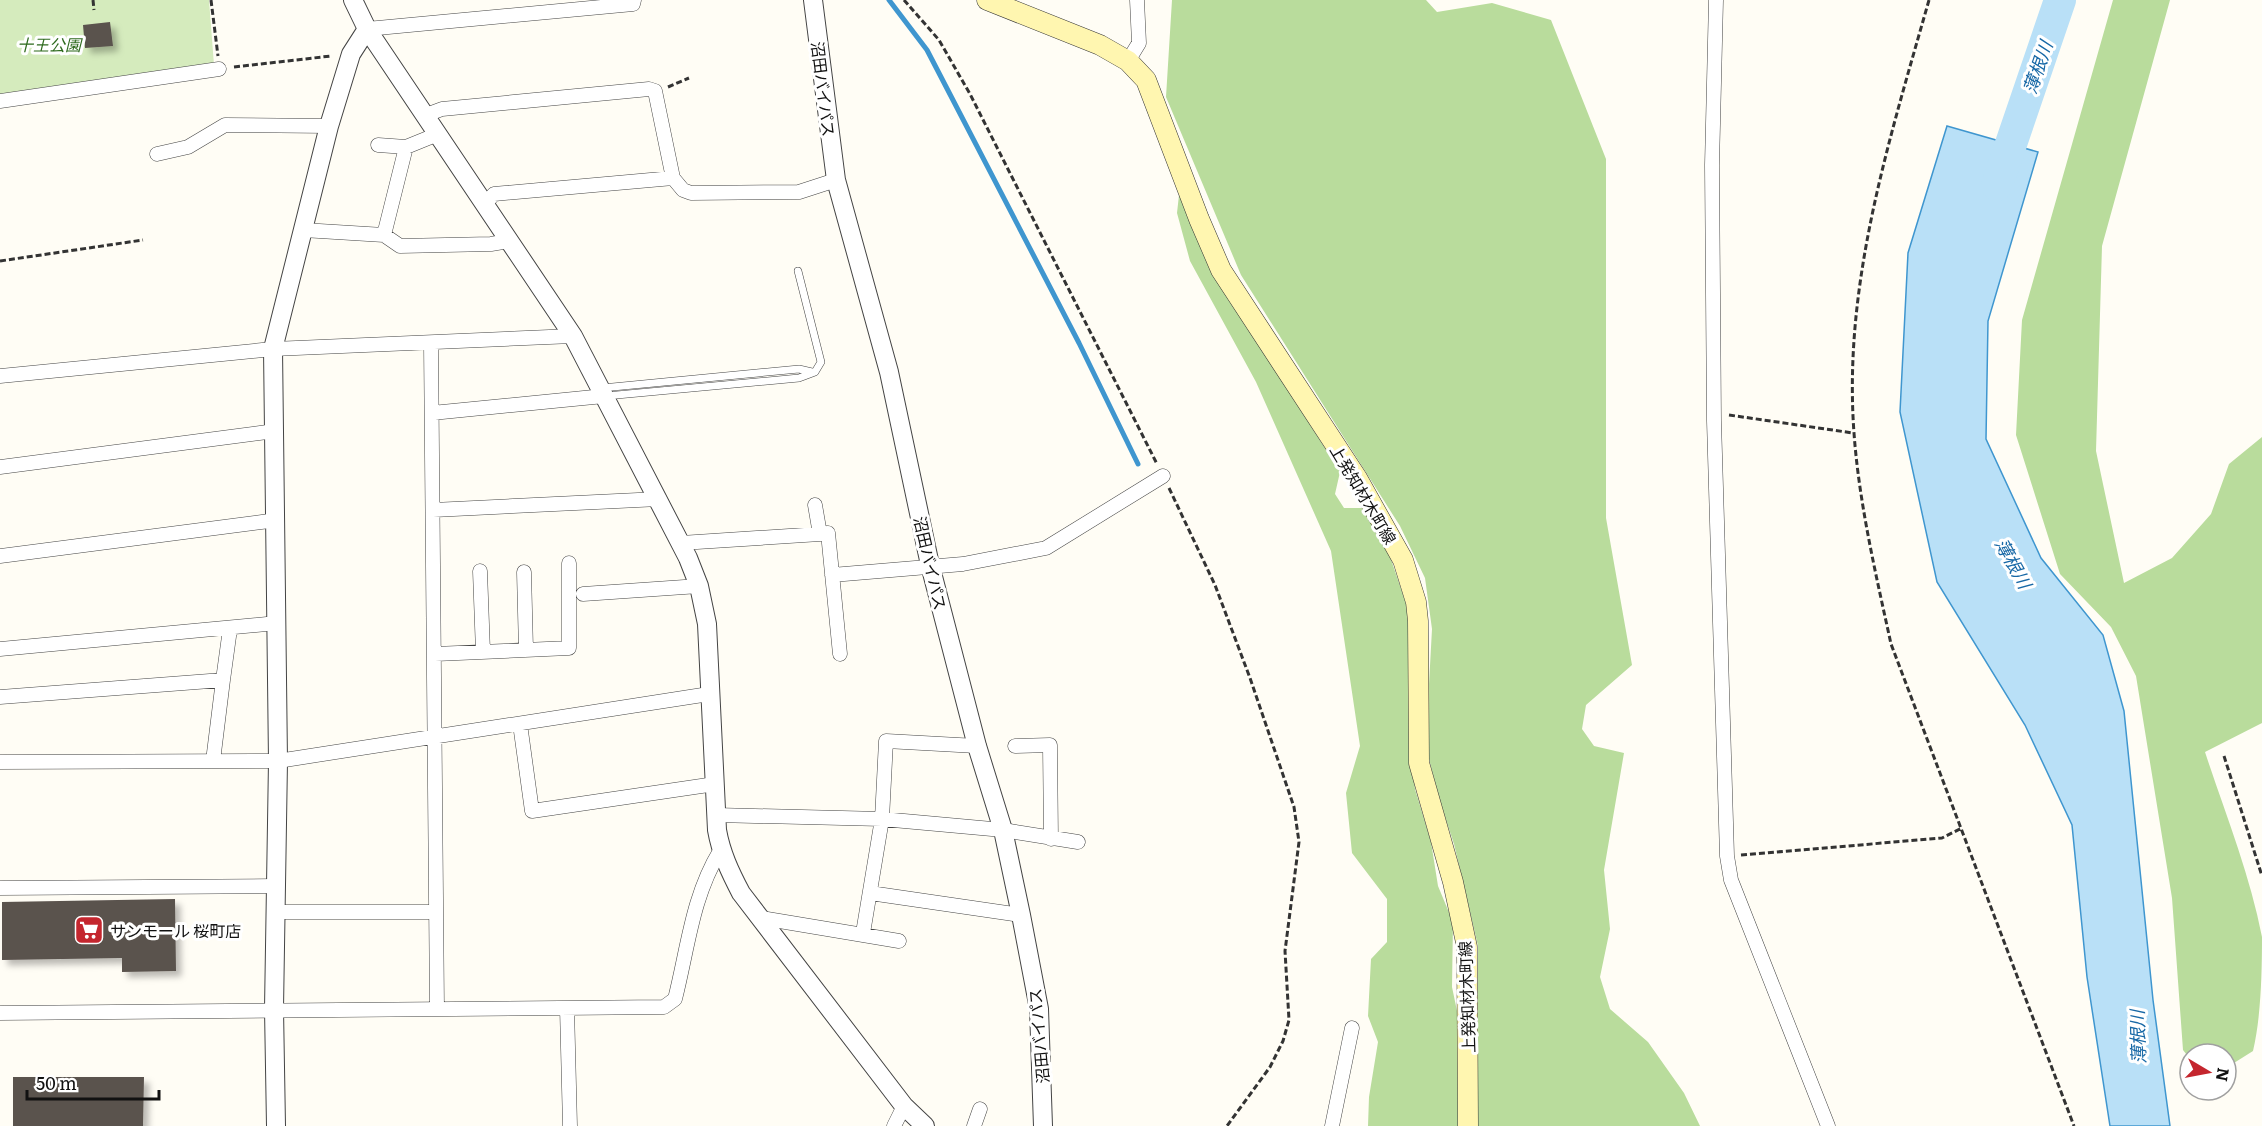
<svg xmlns="http://www.w3.org/2000/svg" width="2262" height="1126" viewBox="0 0 2262 1126" font-family="Literata,'Noto Sans JP',serif">
<style>
.green{fill:#d5ebbd}
.forest{fill:#b9dc9c}
.water{fill:#b9e0f7;stroke:#3f96cf;stroke-width:1.5}
.lines{fill:none;stroke-linecap:round;stroke-linejoin:round}
.stream{stroke:#3f96cf;stroke-width:5}
.river{stroke:#b9e0f7;stroke-width:32}
.building{fill:#5a524d;filter:url(#shadow)}
.service-casing{stroke:#444;stroke-width:8}
.minor-casing{stroke:#444;stroke-width:15}
.tertiary-casing{stroke:#444;stroke-width:20}
.secondary-casing{stroke:#333;stroke-width:21}
.path{stroke:#333;stroke-width:3;stroke-dasharray:6 3;stroke-linecap:butt}
.service{stroke:#fff;stroke-width:7}
.minor{stroke:#fff;stroke-width:14}
.tertiary{stroke:#fff;stroke-width:18}
.secondary{stroke:#fff6b0;stroke-width:20}
.labels{text-anchor:middle;dominant-baseline:central;stroke-width:6;stroke-linejoin:round;paint-order:stroke}
.park-label{font-size:16px;font-style:italic;fill:#2f6b1f;stroke:#fff}
.street-label{font-size:16px;fill:#111;stroke:#fff}
.poi-label{font-size:16px;fill:#111;stroke:#fff;text-anchor:start}
.water-label{font-size:18px;font-style:italic;fill:#1768a6;stroke:#fff}
</style>
<defs>
<filter id="shadow"><feDropShadow dx="5.5" dy="5.5" stdDeviation="3" flood-color="#0004"/></filter>
</defs>
<rect width="100%" height="100%" fill="#fffdf5"/>
<!-- green -->
<path class="green" d="M0,0H209L214,65L0,96Z"/>
<!-- forest -->
<path class="forest" d="M1172,0H1426L1437,12L1492,3L1551,20L1606,159V518L1632,665L1586,705L1582,729L1594,746L1624,753L1604,870L1610,929L1600,977L1610,1009L1648,1042L1684,1093L1700,1126H1478V946L1454,844L1439,799L1429,759L1427,721L1432,629L1425,578L1400,526L1241,275L1166,97Z
M2113,0H2170L2102,246L2096,451L2124,583L2172,558L2211,514L2229,464L2262,437V723L2205,752C2225,813 2250,874 2262,937C2262,973 2261,1017 2253,1051L2226,1068V1054H2190V1059L2183,1050L2172,898L2136,676L2111,627L2060,574L2016,435L2022,320Z
M1179,195L1216,276L1340,472L1335,494L1344,508H1365L1384,539L1410,615L1411,750L1415,789L1431,842L1438,886L1453,922L1452,987L1461,1030L1463,1126H1368L1369,1097L1378,1042L1368,1016L1371,959L1387,942V899L1352,853L1346,793L1360,746L1331,551L1256,382L1190,261L1177,213Z"/>
<!-- water -->
<path class="water" d="M1947,126L2038,152L1988,321L1986,439L2041,558L2103,635L2124,711L2153,1000L2170,1126H2110L2087,977L2072,825L2025,725L1937,582L1900,412L1908,253Z"/>
<g class="lines">
<!-- stream -->
<path class="stream" d="M889,0L927,50L1079,343L1138,464"/>
<!-- river -->
<path class="river" d="M1997,185L2060,0"/>
</g>
<!-- building -->
<path class="building" d="M110,22L113,46L85,48L83,25Z
M175,899L176,971L122,972V958L2,960V902Z
M13,1077H144L143,1126H13Z"/>
<g class="lines">
<!-- service casing -->
<g class="service-casing">
<path id="service" d="M602,388L799,369L812,372
M606,396L799,378L815,372L821,362L798,271"/>
</g>
<!-- minor casing -->
<g class="minor-casing">
<path id="minor" d="M1716,0L1712,165L1714,421L1727,856L1731,880L1828,1126
M367,29L633,4L634,0
M1128,61L1139,43L1137,0
M0,101L219,69
M426,115L442,109L649,89L655,91L673,178L683,190L691,193L799,192L836,180
M378,145L406,147L438,134
M157,154L188,147L225,125L329,126
M485,204L494,194L673,178
M303,230L384,235L406,147
M384,235L400,246L491,244L509,241
M431,343L437,1009
M0,376L273,349L573,336
M432,413L604,396
M0,467L275,431
M815,505L820,534L828,533L840,654
M433,510L659,499
M681,543L820,534
M0,556L277,520
M480,571L483,652
M524,572L526,650
M832,575L963,564L1046,548L1163,476
M583,594L699,586
M0,649L277,623
M435,654L569,648V563
M0,697L223,680L230,629
M520,724L532,811L715,784
M1015,746L1050,745L1051,839
M213,761L223,680
M0,762L278,761L709,694
M716,815L882,819L1003,830L1078,842
M0,888L276,886
M870,893L1021,915
M275,912H436
M761,918L899,941
M863,933L882,819L886,741L977,746
M567,1008L570,1126
M0,1013L664,1007L675,999C688,948 692,897 720,851
M894,1126L904,1106
M974,1126L980,1109
M1332,1126L1352,1028"/>
</g>
<!-- tertiary casing -->
<g class="tertiary-casing">
<path id="tertiary" d="M813,0L836,180L889,372L930,565L977,746L1003,830L1021,915L1039,1009L1043,1126
M367,29L573,336L688,558L699,586L707,624L717,830C721,853 730,872 741,893L904,1106L925,1126
M276,1126L274,1009L278,761L273,349L329,126L351,54L367,29L353,0"/>
</g>
<!-- secondary casing -->
<g class="secondary-casing">
<path id="secondary" d="M987,0L1100,45L1128,61L1146,80L1199,219L1221,270L1357,478L1403,560L1416,602L1418,621L1419,763L1453,882L1467,947L1468,1126"/>
</g>
<!-- path -->
<path class="path" d="M93,0L94,10
M211,0L218,56
M904,0L939,40L970,94L1157,464
M1929,0C1889,141 1843,284 1854,433C1859,503 1876,575 1891,644L2074,1126
M234,67L331,56
M668,87L689,78
M0,261L143,240
M1729,415L1853,433
M1169,488L1215,585L1250,678L1294,807L1299,842L1285,951L1289,1020L1283,1041L1270,1067L1227,1126
M2224,756L2262,876
M1741,855L1942,838L1962,828"/>
<!-- service -->
<use href="#service" class="service"/>
<!-- minor -->
<use href="#minor" class="minor"/>
<!-- tertiary -->
<use href="#tertiary" class="tertiary"/>
<!-- secondary -->
<use href="#secondary" class="secondary"/>
</g>
<!-- icons -->
<defs>
<g id="supermarket-square" transform="scale(1.5)"><rect x="-9" y="-9" width="18" height="18" rx="4" fill="#c4262e" stroke="#fff"/><path d="M-6-5.5h2.5l.6 2H6L4.5 2H-2.5L-4.4-4H-6ZM-1.5 3.2a1.3 1.3 0 1 0 .1 0ZM3 3.2a1.3 1.3 0 1 0 .1 0Z" fill="#fff"/></g>
</defs>
<g fill-rule="evenodd">
<use href="#supermarket-square" x="89" y="930"/>
</g>
<g class="labels">
<!-- park labels -->
<g class="park-label">
<text x="49" y="44">十王公園</text>
</g>
<!-- street labels -->
<g class="street-label">
<text transform="translate(824 89) rotate(83)">沼田バイパス</text>
<text transform="translate(1364 494) rotate(59)">上発知材木町線</text>
<text transform="translate(931 563) rotate(77)">沼田バイパス</text>
<text transform="translate(1466 997) rotate(-92)">上発知材木町線</text>
<text transform="translate(1038 1036) rotate(-95)">沼田バイパス</text>
</g>
<!-- poi labels -->
<g class="poi-label">
<text x="110" y="930">サンモール 桜町店</text>
</g>
<!-- water labels -->
<g class="water-label">
<text transform="translate(2037 67) rotate(-71)">薄根川</text>
<text transform="translate(2014 563) rotate(61)">薄根川</text>
<text transform="translate(2137 1037) rotate(-92)">薄根川</text>
</g>
</g>
<!-- north arrow -->
<g transform="translate(2208 1072) rotate(100)"><circle r="28" fill="#ffffff" stroke="#a0a0a0" stroke-width="1.5"/>
<path d="M0-4.5L10 22L0 15L-10 22Z" fill="#c4262e"/>
<text y="-9" font-size="16" font-weight="bold" text-anchor="middle" fill="#111111">N</text>
</g>
<!-- scale -->
<path d="M27 1090v9h132v-9" fill="none" stroke="#111111" stroke-width="3"/>
<text x="36" y="1090" font-size="18" fill="#111111" stroke="#ffffff" stroke-width="4.5" paint-order="stroke">50 m</text>
</svg>
